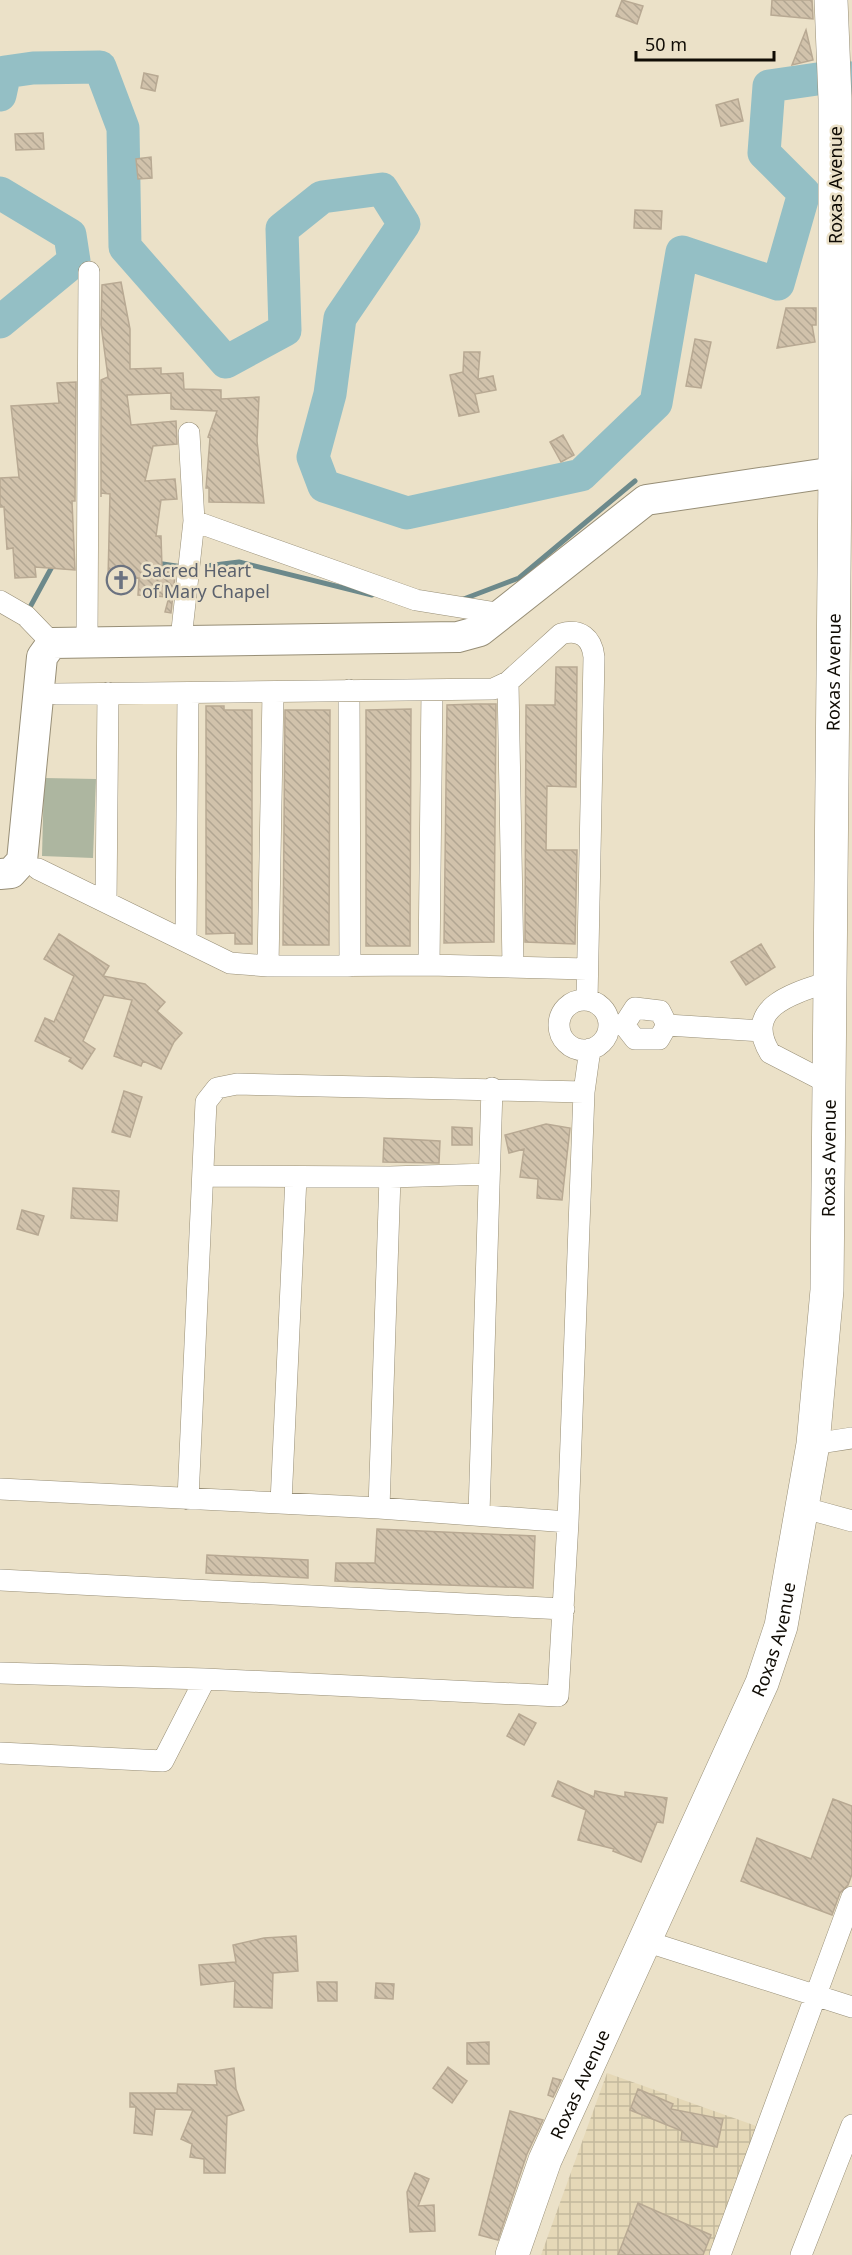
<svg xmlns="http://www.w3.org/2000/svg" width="852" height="2255" viewBox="0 0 852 2255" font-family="'Noto Sans',sans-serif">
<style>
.industrial{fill:url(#industrial-grid)}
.green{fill:#adb6a0}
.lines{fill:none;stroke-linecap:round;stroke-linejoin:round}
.stream{stroke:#6c898b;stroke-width:5}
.river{stroke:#94bfc5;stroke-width:33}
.building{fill:url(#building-back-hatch);stroke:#b8a993;stroke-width:1.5}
.street-casing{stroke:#978e76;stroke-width:22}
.secondary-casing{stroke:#978e76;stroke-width:32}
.primary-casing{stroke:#978e76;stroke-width:34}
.street{stroke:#fff;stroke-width:21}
.secondary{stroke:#fff;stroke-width:30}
.primary{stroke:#fff;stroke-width:33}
.labels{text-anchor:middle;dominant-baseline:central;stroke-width:5;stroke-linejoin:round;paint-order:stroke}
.street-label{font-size:18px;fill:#100c05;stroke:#ebe1c8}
.worship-label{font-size:18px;fill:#5b616d;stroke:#ebe1c8;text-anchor:start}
</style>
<defs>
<pattern id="industrial-grid" width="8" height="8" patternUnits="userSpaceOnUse" patternTransform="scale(1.5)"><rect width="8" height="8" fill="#e5d8b7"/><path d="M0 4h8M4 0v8" fill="none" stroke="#c3b89c"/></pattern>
<pattern id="building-back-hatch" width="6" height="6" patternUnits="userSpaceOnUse" patternTransform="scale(1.5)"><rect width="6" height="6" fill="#d1c2ab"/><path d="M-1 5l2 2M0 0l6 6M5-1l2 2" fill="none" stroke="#b2a692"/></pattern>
</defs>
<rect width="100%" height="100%" fill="#ebe1c8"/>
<!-- industrial -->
<path class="industrial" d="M607,2073L765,2129L717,2255H541Z"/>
<!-- green -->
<path class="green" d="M44,778L96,779L93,858L42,856Z"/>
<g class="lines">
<!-- stream -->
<path class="stream" d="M156,563L183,567
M206,566L239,562L372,595
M461,600L519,578L635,481
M25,607L29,609L54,563"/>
<!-- river -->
<path class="river" d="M0,95L5,72L33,68L100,67L123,128L125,247L226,362L285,330L282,229L322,197L382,189L404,224L340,318L330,394L313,457L324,486L407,513L581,475L656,403L682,252L778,284L804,193L764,153L769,86L831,77L852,78
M0,193L70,235L74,261L0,322"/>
</g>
<!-- building -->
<path class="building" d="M622,0L643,6L637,24L616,16Z
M772,0H812L813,19L771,15Z
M806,30L813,60L792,65Z
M144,73L158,76L155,91L141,88Z
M738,99L743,121L721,126L716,105Z
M43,133L44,149L16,150L15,134Z
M151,157L152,178L138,179L136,159Z
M635,210L662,211L661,229L634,228Z
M121,282L130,329V369L161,368V374L183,373L184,389L221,390V399L259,397L257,441L264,503L209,502V488H206L210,438L208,437L217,411L171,409V393L127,395L131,425L176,421L177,444L153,446L145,481L175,479L177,499L161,500L156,536H161L162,567H166V571H175L176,566L171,613L165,612L169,597L138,595L139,578L108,579L110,494L101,493V497V380L108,377L101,325L102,285Z
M786,308H816V325H812L815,342L777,348Z
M695,339L711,342L701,388L686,386Z
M464,352H480L478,379L493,376L496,390L475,394L479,412L459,416L450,375L463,372Z
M76,382L75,501H72L75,570L35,567L36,577L15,578L13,548L7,549L4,507H0V478L19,477L11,406L59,403L57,383Z
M563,435L574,455L561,462L550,442Z
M556,667H577L576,787L547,786L546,850H577L575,944L525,942L526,705H555Z
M476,704H496L494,942L444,943L447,705Z
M206,706H224V710H252V944H235V933L206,934Z
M411,709L410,946H366V710Z
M285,710H330L329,945H283Z
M59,934L109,966L103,976L145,984L165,1002L157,1011L182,1033L174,1042L161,1069L143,1061L141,1066L114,1056L132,1000L104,995L83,1041L95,1049L82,1069L69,1061L71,1058L35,1041L45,1018L54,1022L74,976L44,959Z
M761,944L775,967L746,985L731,962Z
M124,1091L142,1097L130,1137L112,1132Z
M546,1124L570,1128L562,1200L537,1198L538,1179L520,1177L524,1149L509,1153L505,1135Z
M452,1127L472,1128V1145H452Z
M384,1138L440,1141L439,1163L383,1162Z
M73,1188L119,1191L117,1221L71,1218Z
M22,1210L44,1216L38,1235L17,1229Z
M377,1529L535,1536L533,1588L335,1581L336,1563H375Z
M207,1555L308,1560V1578L206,1573Z
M519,1714L536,1723L524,1745L507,1736Z
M558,1781L594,1797L595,1791L625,1797V1792L667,1798L663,1823L657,1822L641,1862L613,1851L614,1849L578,1840L586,1810L552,1796Z
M833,1799L852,1806V1874L848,1885L840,1893L832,1915L741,1881L757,1838L811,1859Z
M296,1936L298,1971L273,1973L272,2008L234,2007L235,1981L201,1985L199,1965L236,1962L233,1945L264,1938Z
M317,1982H337V2001H318Z
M376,1983L394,1984L393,1999L375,1998Z
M489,2042V2064H467V2043Z
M448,2067L467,2081L452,2103L433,2088Z
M234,2068L236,2089L244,2110L227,2116L225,2173H204V2159L190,2157L192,2144L181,2139L193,2110L155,2109L152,2135L134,2133L136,2107H130V2093H177L178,2084L217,2085L215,2071Z
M553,2078L561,2080L553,2097L548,2095Z
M638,2089L673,2104L671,2109L723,2119L717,2147L681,2140L682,2131L630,2110Z
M510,2111L543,2120L527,2154L498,2240L479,2235Z
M415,2173L429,2179L418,2206L434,2205L435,2231L410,2232L407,2192Z
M638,2203L711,2235L703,2255H618Z"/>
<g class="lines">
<!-- street casing -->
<g class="street-casing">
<path id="street" d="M194,521L416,600L503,614
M0,601L26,616L52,643
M181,639L194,521L189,433
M87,641L89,272
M508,682L513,966
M349,690L350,966
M56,694L493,689L508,682L561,634C580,628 592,638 594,657L587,1000
M38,869L230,963L268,966L429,965L587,969
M106,902L108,693
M186,941L188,693
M429,965L432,690
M268,966L273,693
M559 1025a25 25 0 1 1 50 0a25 25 0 1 1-50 0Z
M609,1024L624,1025L635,1039H659L667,1025
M624,1025L635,1008L660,1011L667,1025
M667,1025L762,1031
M830,1084L770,1053C741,1005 798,992 832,981
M203,1176L390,1177L489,1174
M813,1444L852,1438
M0,1489L379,1508L568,1522
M188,1499L206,1102L217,1088L237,1084L584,1092
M281,1503L296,1177
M801,1507L852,1521
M379,1508L390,1177
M479,1514L492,1088
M0,1580L564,1609
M0,1673L205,1679L558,1696L568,1522L584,1092L590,1049
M0,1753L163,1761L205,1679
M645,1941L852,2007
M720,2255L852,1897
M801,2255L852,2125"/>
</g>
<!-- secondary casing -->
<g class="secondary-casing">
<path id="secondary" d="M0,874L11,873L22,861L42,657L52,643L458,637L480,631L646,500L835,472"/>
</g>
<!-- primary casing -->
<g class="primary-casing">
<g id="primary">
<path id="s1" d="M512,2255L545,2160L762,1683L781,1626L813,1444L827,1290L835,472V99L831,0"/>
</g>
</g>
<!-- street -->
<use href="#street" class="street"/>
<!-- secondary -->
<use href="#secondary" class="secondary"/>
<!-- primary -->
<use href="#primary" class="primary"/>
</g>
<!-- icons -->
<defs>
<g id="church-ring" transform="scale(1.5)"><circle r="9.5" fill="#ebe1c8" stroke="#6b7280" stroke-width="1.5"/><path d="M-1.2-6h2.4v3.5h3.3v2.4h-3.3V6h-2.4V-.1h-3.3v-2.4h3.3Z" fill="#6b7280"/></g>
</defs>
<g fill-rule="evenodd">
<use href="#church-ring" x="121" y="580"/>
</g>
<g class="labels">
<!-- street labels -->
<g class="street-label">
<text transform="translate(835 185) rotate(-90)">Roxas Avenue</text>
<text stroke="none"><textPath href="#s1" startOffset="1642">Roxas Avenue</textPath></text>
<text stroke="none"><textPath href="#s1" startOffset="1156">Roxas Avenue</textPath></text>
<text stroke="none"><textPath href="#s1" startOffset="670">Roxas Avenue</textPath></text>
<text stroke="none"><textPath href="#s1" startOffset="184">Roxas Avenue</textPath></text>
</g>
<!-- worship labels -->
<g class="worship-label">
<text x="142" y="570">Sacred Heart<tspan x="142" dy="21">of Mary Chapel</tspan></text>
</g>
</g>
<!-- scale -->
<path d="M636 51v9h138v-9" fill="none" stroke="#100c05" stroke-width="3"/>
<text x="645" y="51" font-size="18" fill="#100c05" stroke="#ebe1c8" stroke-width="4.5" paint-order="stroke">50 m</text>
</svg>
